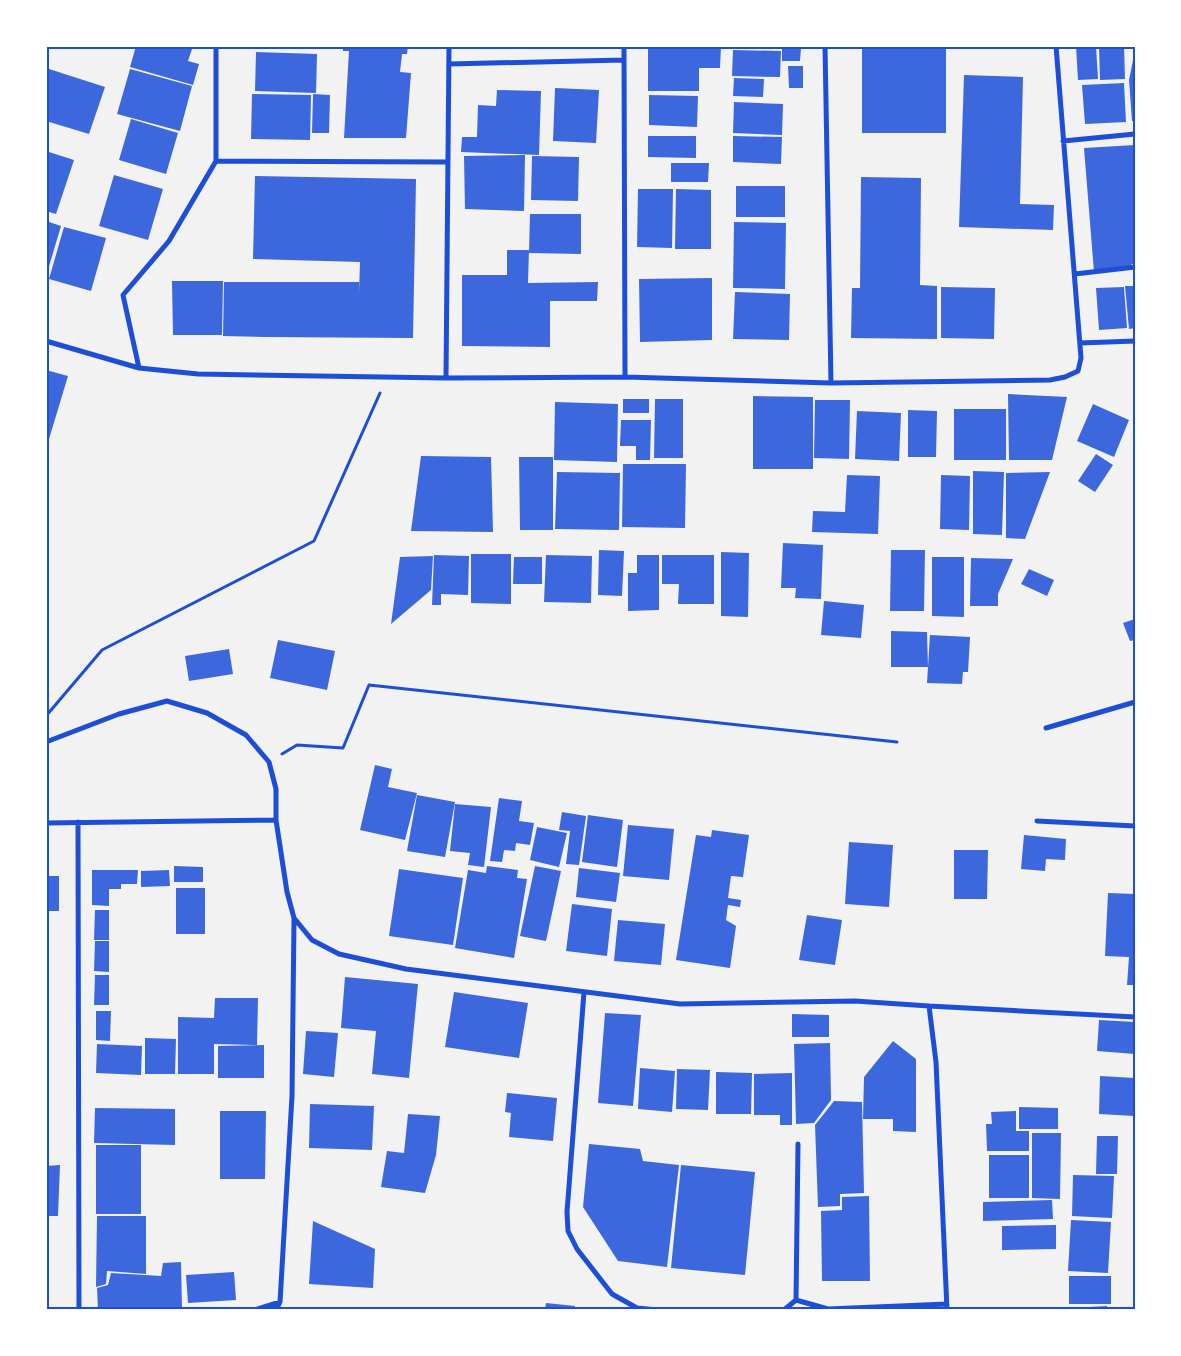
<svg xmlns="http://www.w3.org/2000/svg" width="1181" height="1356" viewBox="0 0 1181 1356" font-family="'Noto Sans',sans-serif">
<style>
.building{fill:#3d67dc}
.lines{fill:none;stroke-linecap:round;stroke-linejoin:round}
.path{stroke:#1d4ed8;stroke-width:3}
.minor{stroke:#1d4ed8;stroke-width:5}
.neatline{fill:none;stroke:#1d4ed8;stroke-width:2}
</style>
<rect width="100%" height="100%" fill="#f2f2f2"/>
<!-- building -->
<path class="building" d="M136,46H193L188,61L199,64L193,85L130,67Z
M343,46H408L407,54H402L400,72L411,73L406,138H344L349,51H343Z
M648,46H721L720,68H699V91H648Z
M732,46H764V49H732Z
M862,46H946V133H862Z
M1076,46H1096L1098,79L1078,80Z
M1099,46H1124L1125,79L1100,80Z
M782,48H801L800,61H782Z
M733,50L781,51L780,77L732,76Z
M256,52L317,54L316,93L255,91Z
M1134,55L1135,121H1132L1129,80Z
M788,66H803V88H789Z
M46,68L105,87L89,134L46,121Z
M130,69L192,86L180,131L117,114Z
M964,75L1023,77L1020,204L1054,205L1053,230L959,227Z
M734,78L764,79L763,97L733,96Z
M1124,83L1126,122L1085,124L1082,85Z
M555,88L599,90L596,143L553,141Z
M497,90L541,91L539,155L461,152L462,137H477L478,105L496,106Z
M252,94L311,95L310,140L251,139Z
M313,94L330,95L329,133H312Z
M649,95L698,96L697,127L649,125Z
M734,102L783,104L782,135L733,133Z
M131,119L178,133L166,174L119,160Z
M648,136H696V158L648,157Z
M733,136L782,137L781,164L733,162Z
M1135,145V263L1122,269L1094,272L1084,148Z
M46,151L74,160L56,214L46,211Z
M525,155L524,211L465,209L464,156Z
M532,156L579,157L578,201L531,200Z
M671,163H709L708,182H671Z
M114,175L163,189L148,240L99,226Z
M255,176L416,179L413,338L265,337V323V337L223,336L224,282H359V292L360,262L253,259Z
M861,177L921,178L920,285L937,286V339L851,338L852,288H860Z
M736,186H785V217H736Z
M638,189H673L672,248L637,247Z
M676,189L711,190V249H675Z
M530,214H581V254L529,253Z
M46,221L61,226L47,273H46Z
M734,222L786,223L785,289L733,288Z
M64,227L106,238L91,291L49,279Z
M507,250H529L528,283L598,282L597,301H550V347L462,346V275H507Z
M712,278V340L640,342L639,279Z
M172,281H223L222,335H173Z
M1125,286H1135V328L1129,329Z
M941,287L995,288L994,339L941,338Z
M1124,287L1127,328L1099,330L1096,288Z
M735,292L790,294L789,340L733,339Z
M46,370L68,376L49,439H46Z
M1008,394L1067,397L1052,460H1009Z
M753,396L813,397V469H753Z
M623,399H649V413H623Z
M655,399H683V458H654Z
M815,400H850L849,459L814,458Z
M555,402L618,404L617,462L554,460Z
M1093,404L1129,420L1114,457L1077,441Z
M954,409H1006V460H954Z
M908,410L937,411L936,457H908Z
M857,411L901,413L899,461L855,459Z
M621,420H651L650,460H636V446H620Z
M1096,454L1113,465L1095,492L1078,481Z
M421,456L491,457L493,532L411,531Z
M519,457H553V530H520Z
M623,464H686L685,528L622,527Z
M973,471L1004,472L1002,535L973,534Z
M557,472L620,473L619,530L555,529Z
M1050,472L1025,539L1006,538V473Z
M847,475L880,476L878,534L812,532L813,511L845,512Z
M941,475L970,476L969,530L940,529Z
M783,543L823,545L821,599L795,598L796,588H781Z
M599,550L624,551L622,596L598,595Z
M891,550H925L924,611H890Z
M721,552L749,553L748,617L721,616Z
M471,554H511V604L471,603Z
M434,555L469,556L468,595L441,594V605H432Z
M546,555L592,556L591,603L544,602Z
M637,555H659V610L628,611V573H637Z
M662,555H714V604H678L679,584H662Z
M433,556L431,590L391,624L400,557Z
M514,557H542V584H513Z
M932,557H964V617L932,616Z
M971,558L1013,559L998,594V606H970Z
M1029,569L1054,580L1047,596L1021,584Z
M824,601L864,605L861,638L821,635Z
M1135,619V640L1130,641L1123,623Z
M891,631L927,632L928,667H891Z
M930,635L970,637L968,672H963L962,684L927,683Z
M278,640L335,651L327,690L270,678Z
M229,649L233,674L189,681L185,656Z
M375,765L392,769L388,787L417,793L405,840L360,830Z
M417,795L455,802L445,857L407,851Z
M499,798L522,801L519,821L534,823L530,845L516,843L515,851L504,850L502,862L490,861Z
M455,804L491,807L484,867L468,865L470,853L450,851Z
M562,812L586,816L579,865L566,864L570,831L559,830Z
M588,815L623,820L617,867L582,862Z
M628,825L674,829L669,880L623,876Z
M537,827L567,833L559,867L530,860Z
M712,830L749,835L743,877L731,876L728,898L741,900L740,907L728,905L726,920L736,926L730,968L676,960L696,835L711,837Z
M1024,835L1066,839L1065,860L1046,859L1045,871L1021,869Z
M849,842L893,845L889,907L845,904Z
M954,850H988L987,899H954Z
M174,866L203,867V882H174Z
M487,866L518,870L517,878L527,879L514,958L455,948L468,870L486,873Z
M535,866L561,871L546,941L520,936Z
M579,868L620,873L616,902L576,897Z
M399,869L463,878L453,945L389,936Z
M92,870H138L137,884H121V889H109V906L92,905Z
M169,870L170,886L141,887V871Z
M46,876H59V911H46Z
M176,888H205V934H176Z
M1108,893L1135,894V985H1127L1129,957L1105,956Z
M572,904L612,909L607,956L566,951Z
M95,910H109V940H94Z
M807,915L842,920L835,965L799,960Z
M618,920L665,924L661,965L614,961Z
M95,941H109V972L94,971Z
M95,975H109V1005H94Z
M345,977L418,984L409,1078L372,1074L376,1031L341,1028Z
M454,992L528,1003L519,1058L445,1047Z
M215,998H258L257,1045L214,1044V1074H178V1017L214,1018Z
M96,1011H111L110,1041L96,1040Z
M605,1013L641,1015L633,1106L598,1103Z
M792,1014L829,1015V1037H792Z
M1099,1020L1135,1022V1054L1097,1051Z
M306,1031L338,1033L334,1077L303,1074Z
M145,1038L176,1039L175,1074H145Z
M893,1041L916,1059V1132L893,1131V1119H863L864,1077Z
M830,1043L831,1100L814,1123L796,1124L794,1044Z
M97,1044L142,1046L141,1075L96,1073Z
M264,1045V1078H218V1046Z
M640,1068L675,1071L672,1112L638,1109Z
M677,1069L710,1070L708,1110L676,1109Z
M716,1072L752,1073L751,1114H716Z
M792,1073V1125H780V1115H754V1074Z
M1100,1076L1135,1078V1116L1099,1114Z
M507,1093L557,1098L553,1141L509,1137L511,1113L505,1112Z
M834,1101L862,1102L864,1193L840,1194V1206L818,1207L815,1125Z
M310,1104L374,1106L372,1150L309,1148Z
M1019,1107L1058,1108V1129H1019Z
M95,1108L175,1109V1145L94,1143Z
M220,1111H266L265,1179H220Z
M1016,1111V1131H1029V1151H987L986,1124H992L991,1112Z
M408,1114L440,1116L436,1155L425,1193L381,1187L387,1151L404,1153Z
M1032,1133H1061L1060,1199L1032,1198Z
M1097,1136H1118L1117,1174H1096Z
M589,1144L640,1149L643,1161L679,1165L667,1267L618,1261L583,1207Z
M96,1145H141V1214H96Z
M989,1155H1029V1198H989Z
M60,1165L58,1216H46V1166Z
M681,1165L755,1172L745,1275L671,1268Z
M1073,1175L1114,1176L1112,1218L1072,1216Z
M869,1196L870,1281H822L821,1211L842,1210V1197Z
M1052,1200L1053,1219L983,1221V1202Z
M97,1216H146V1274L107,1271L106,1284L96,1287Z
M1071,1220L1111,1222L1108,1273L1068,1271Z
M313,1221L375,1249L373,1288L309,1284Z
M1056,1225V1249L1002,1250V1226Z
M181,1262L182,1309L98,1310L97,1288L108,1285L111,1273L161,1276L163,1263Z
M234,1272L236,1300L188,1303L186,1275Z
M1069,1276H1111V1304H1069Z
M546,1303L575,1306V1310H545Z
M1107,1306V1310H1071V1308Z"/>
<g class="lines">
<!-- path -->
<path class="path" d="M46,716L102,650L314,541L380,393
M282,754L297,745L343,748L369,685L897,742"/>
<!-- minor -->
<path class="minor" d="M216,46V161L448,162
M624,46L625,377
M825,46L831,383
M449,64L624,60
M1063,141L1135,134
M1075,274L1135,267
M46,341L139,368L198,374L446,378L625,377L831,383L1050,380L1065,377L1078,371L1081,358L1056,46
M1080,343L1135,341
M139,368L123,295L169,241L216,161
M446,378L449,46
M1046,728L1135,702
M46,742L119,714L167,701L207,713L246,735L269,762L276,789V820L287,892L294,918L312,940L339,954L406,969L680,1004L855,1001L929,1006L936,1062L947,1310
M1037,821L1135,826
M78,822L79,1310
M46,823L276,820
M584,992L567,1212L568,1231L577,1249L612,1294L637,1308L658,1310
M929,1006L1135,1017
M796,1300L828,1309L947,1304
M254,1310L280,1302
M276,1310L280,1302L292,1096L294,919
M784,1310L796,1300L798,1144"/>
</g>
<!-- border -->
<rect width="1181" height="1356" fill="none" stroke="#ffffff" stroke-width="95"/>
<rect x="48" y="48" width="1086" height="1260" class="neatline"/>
</svg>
